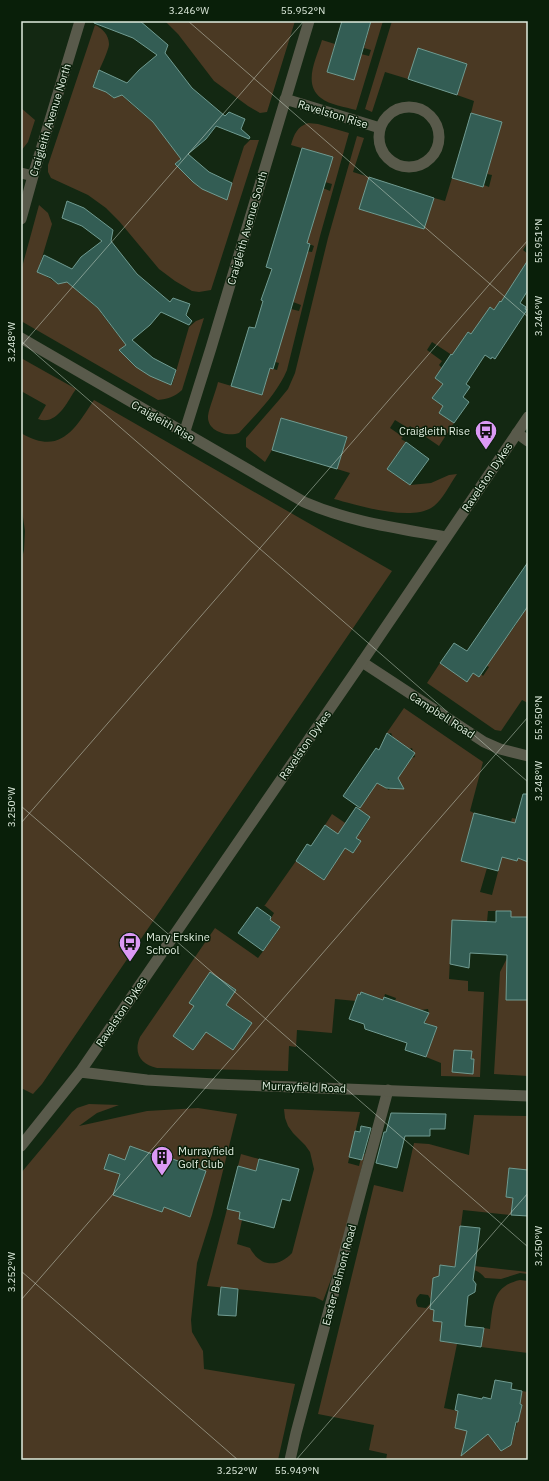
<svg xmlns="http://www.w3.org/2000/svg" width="549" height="1481" viewBox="0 0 549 1481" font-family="'IBM Plex Sans',sans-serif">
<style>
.green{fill:#4a3923}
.building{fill:#335d54;stroke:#709b91}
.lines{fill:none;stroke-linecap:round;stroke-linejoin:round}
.minor{stroke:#595a4b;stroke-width:11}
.tertiary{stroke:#595a4b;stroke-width:11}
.ticks{fill:none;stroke:#dfecde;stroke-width:1;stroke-opacity:0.45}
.labels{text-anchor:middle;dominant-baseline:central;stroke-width:3;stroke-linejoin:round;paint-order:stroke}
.street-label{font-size:11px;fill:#dfecde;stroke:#091f09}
.poi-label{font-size:11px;fill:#dfecde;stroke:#091f09;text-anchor:start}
.neatline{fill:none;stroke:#dfecde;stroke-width:1.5}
.ticks-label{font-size:10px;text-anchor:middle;fill:#dfecde}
</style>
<rect width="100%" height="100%" fill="#132812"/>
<!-- green -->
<path class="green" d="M165,21H295L267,112L260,113L248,106L214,81L178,34Z
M371,21H383L356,110C345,107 330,105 321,98C302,84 317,57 322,40L335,44L327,72L354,79L361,54L369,56L371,50L364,48Z
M392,21H528V242L523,250L528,254V286L516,279L503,303L500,302L494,310L490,307L473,332L476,338L468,332L461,342V361L432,342L427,350L442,361L439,365L442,368L435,378L443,384L433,399L443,406L439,413L454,423L439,446L410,426L408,428L395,420L390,428L403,437L401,439L406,442L387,469L410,485L431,483L449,475L457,474C450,484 443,499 434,506C413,523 357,505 334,499L350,473L337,469L347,438L281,418L272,450L265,462L246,447V438L279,400L288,389L295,373L328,238L357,136L364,138L353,172L369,177L359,209L424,229L434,198L445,201L452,178L483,187L484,185L489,187L492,175L487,174L502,122L471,113L474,101L457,95L467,64L418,48L408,79L385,72L372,112L365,109Z
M95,25C102,28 109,35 109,44C109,51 96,76 93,85L94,87L106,92L113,98L119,93L150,120L151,119L181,159L176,164L227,199L244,146L250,140H259L211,290L199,292L192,291L175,281L159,269L119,221L106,208L88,195L51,178L48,172V165Z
M21,108L35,120L28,142L21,151Z
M308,123L318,124L349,133L320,236L287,370C277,394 257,413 239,433C228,437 207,432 208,416C209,408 216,391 218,382L262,395L270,368L277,370L279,363L272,361L291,309L299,311L301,305L293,302L305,251L312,252L314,246L307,243L323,188L330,191L332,184L325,182L332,157L291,145C294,134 297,127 308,123Z
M39,205L48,213L52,224L38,271L58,284L64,279L95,306L96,305L103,311L101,313L126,345L120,350L149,375L172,385L189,327L196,321L204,318L182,390C174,397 168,399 158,400L21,321V271Z
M21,358L76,389C67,402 57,426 38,419L46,405L21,391Z
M94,400L392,571L42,1084L33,1094L21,1088V562L24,550L25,531L21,504V433C60,456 74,430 94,400Z
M528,606V703L522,700L501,731L495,730L427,683L440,663L467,681L473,673L479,677L481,674L483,676L489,667L486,665L503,640L483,627L486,623L507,637L517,623L500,611L519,619Z
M404,708L483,762L470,811L474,813L461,861L487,868L480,892L492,895L512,818L517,819L506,858L517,861L518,858L528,862V1076L494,1074L500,972L528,917H511L510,911H488L487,922L452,921L449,979L468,981V991L484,992L480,1077L441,1076V1063L426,1057L437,1027L425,1023L429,1013L428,1009L421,1010L394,1004L396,998L385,994L383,1000L362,992L356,1001L335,999L332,1033L297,1030L296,1047L289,1046L288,1071L157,1068C141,1065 133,1053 140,1037L215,928L258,958L280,928L270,920L274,913L264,905H265L296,861L324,879L345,848L353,853L361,841L345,830L341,836L325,825L332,814L360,833L370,818L358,809L377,783L389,790L390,788L397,789L401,783L397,778L411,758L415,757L412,748L409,749L394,739L391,733L386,734Z
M89,1104L119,1105L97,1113L79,1126L147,1111L198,1108L237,1114L212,1215L197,1263L191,1320L192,1332L203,1351L204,1369L295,1384L278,1460H21V1173L72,1112L77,1108Z
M284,1109L360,1112L348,1163L359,1166L362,1154H365L340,1255L323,1301L315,1297L207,1286L227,1209L236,1211L238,1166L241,1154L259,1159L250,1191L246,1190L239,1219L242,1220L237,1244L250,1248C260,1267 278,1268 292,1253L314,1169L310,1152L305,1145L293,1133L288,1126L285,1118Z
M474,1115L528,1116V1170L509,1168L506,1197L513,1198L511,1215L463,1210L456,1264L528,1272V1274L520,1273L501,1279L485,1278C476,1265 455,1267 440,1265L439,1276L433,1279L432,1286L437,1290L435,1300H431L428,1295L420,1294C415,1299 415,1302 418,1307L426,1308L430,1304L435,1305L433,1321L442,1322L440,1341L457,1344L444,1408L458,1411L455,1428L467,1431L465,1445L476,1433L493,1436L492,1441L496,1442V1445L499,1449L503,1450L508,1447L509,1445H511L522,1405L520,1404L522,1391L528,1392V1460H386L387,1454L369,1450L374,1425L318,1414L374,1185L403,1192L414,1143L429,1144L469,1155Z
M520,1280L528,1281V1353L481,1347L484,1328L490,1329C493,1304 493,1286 520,1280Z"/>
<!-- building -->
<path class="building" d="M94,21H140L168,45L165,53L192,88L225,116L229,112L245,119L241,129L250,137L249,139L216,126L206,139L188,154L209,172L232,183L227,200L202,189L193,182L175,164L181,159L153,122L122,95L114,98L106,92L93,87L99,70L127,83L139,70L157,55L133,38L94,23Z
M342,21H371L354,80L327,72Z
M418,48L467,64L457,95L408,79Z
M471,113L502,122L483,187L452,178Z
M302,148L333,157L307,243L310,244L291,309L273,369L270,368L262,395L231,386L249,327L255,328L263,301L261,300L272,269L266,267Z
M369,177L434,198L424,229L359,209Z
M67,201L84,208L113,230L111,241L137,274L170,302L173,298L190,304L186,315L192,321L189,325L161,312L150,325L132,340L153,358L176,370L171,385L150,376L136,367L119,350L126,345L98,308L67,282L58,284L51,278L37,272L44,255L72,269L81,257L102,241L82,226L62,218Z
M528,260V290L520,303L526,307L525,309L527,310L495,359L492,357L491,359L485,355L466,384L470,387L463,397L469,402L454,423L439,413L443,406L432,398L443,384L435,378L451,354L452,355L468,332L471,334L490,307L494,310L500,301L501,302Z
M281,418L347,437L337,469L272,450Z
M406,442L429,459L410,485L387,469Z
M528,562V606L479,677L473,673L467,682L440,663L454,643L467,651Z
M387,733L415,753L398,778L404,789L386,788L377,783L360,808L343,796L376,748L379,750Z
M523,794H528V862L518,858L517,861L502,857L498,871L461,861L474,813L515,823Z
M356,807L370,817L356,838L361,841L353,853L345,848L324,880L296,861L307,844L311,846L325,825L338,834Z
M257,907L271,917L270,920L280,927L263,951L238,933Z
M496,911H511V917H528V1000H506L507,955L470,953L469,968L450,964L452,920L496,922Z
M210,972L236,990L226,1005L252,1023L233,1050L206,1032L193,1050L173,1036L194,1006L189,1003Z
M361,992L383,1000L384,997L429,1013L424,1023L437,1027L426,1057L405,1050L407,1043L365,1029L364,1024L349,1019L358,994L360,995Z
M454,1050L472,1051L471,1059H474L473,1074L452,1072Z
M391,1113L446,1114L445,1129H430V1136H405L397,1168L376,1163L384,1132H386Z
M361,1126L371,1128L362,1160L349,1157L355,1131L360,1132Z
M130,1146L166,1159L167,1157L206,1171L190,1217L164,1207L162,1212L113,1195L120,1174L104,1169L109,1154L125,1160Z
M259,1159L299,1169L290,1201L282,1199L274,1228L239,1219L240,1212L227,1209L238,1166L256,1171Z
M509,1168L528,1170V1216L511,1215L513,1198L506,1197Z
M460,1226L480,1228L473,1280L476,1284L475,1292L468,1296L465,1326L484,1328L481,1347L440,1341L442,1322L433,1321L434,1310L430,1309L433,1278L439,1276L440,1265L455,1267Z
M221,1287L238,1289L236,1316L218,1315Z
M495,1380L512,1383L511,1389L522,1391L520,1404L522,1405L518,1422H516L511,1445L501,1451L488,1434L461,1456L467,1431L455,1428L458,1411L455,1410L458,1394L482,1399L483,1397L491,1399Z"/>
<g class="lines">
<!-- minor -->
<path class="minor" d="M285,99L380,128
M379 137a30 30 0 1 1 60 0a30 30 0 1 1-60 0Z
M21,173L33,176
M21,219L33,176L80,21
M21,338L304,502C350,522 397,528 446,537
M517,433L528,441
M184,434L211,348L309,21
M362,662L484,742L500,749L528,756
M290,1460L296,1433L388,1090"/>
<!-- tertiary -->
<path class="tertiary" d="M80,1072L147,1080L215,1084L528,1096
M21,1146L80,1072L362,662L528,417"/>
</g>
<!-- ticks -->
<path class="ticks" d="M188,21L528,317M21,341L528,782M21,346L304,21M21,806L528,1247M21,823L528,240M21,1271L238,1460M21,1300L528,717M296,1460L528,1193"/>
<!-- icons -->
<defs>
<g id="bus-pin" transform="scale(1.15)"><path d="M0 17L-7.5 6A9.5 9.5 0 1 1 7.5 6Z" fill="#db99f5" stroke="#091f09"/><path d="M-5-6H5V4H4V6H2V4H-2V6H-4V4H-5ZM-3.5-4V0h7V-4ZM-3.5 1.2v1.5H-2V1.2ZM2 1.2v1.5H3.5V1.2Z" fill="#111"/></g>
<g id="building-pin" transform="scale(1.15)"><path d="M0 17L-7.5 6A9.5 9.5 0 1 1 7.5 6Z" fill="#db99f5" stroke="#091f09"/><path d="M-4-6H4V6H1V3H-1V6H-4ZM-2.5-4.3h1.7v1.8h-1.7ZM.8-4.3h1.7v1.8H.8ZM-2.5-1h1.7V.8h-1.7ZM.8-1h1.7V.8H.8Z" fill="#111"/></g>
</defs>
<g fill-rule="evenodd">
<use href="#bus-pin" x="486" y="431"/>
<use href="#bus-pin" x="130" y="943"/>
<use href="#building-pin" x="162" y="1157"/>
</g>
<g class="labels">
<!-- street labels -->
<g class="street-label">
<text transform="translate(333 114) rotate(17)">Ravelston Rise</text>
<text transform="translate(50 120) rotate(-73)">Craigleith Avenue North</text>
<text transform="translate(247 228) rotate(-74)">Craigleith Avenue South</text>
<text transform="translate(163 421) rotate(30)">Craigleith Rise</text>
<text transform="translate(487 477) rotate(-56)">Ravelston Dykes</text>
<text transform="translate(442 715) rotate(33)">Campbell Road</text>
<text transform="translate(305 745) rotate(-55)">Ravelston Dykes</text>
<text transform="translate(121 1012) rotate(-56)">Ravelston Dykes</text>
<text transform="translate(304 1087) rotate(2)">Murrayfield Road</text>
<text transform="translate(339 1275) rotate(-75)">Easter Belmont Road</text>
</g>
<!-- poi labels -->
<g class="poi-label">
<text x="470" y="431" text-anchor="end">Craigleith Rise</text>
<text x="146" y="937">Mary Erskine<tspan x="146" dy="13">School</tspan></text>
<text x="178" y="1151">Murrayfield<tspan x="178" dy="13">Golf Club</tspan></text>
</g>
</g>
<!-- border -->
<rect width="549" height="1481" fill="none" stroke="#091f09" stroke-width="44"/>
<rect x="22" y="22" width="505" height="1437" class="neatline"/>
<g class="ticks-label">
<text x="189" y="14">3.246°W</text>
<text x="303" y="14">55.952°N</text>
<text transform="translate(538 241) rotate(-90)" y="4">55.951°N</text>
<text transform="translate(538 316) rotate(-90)" y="4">3.246°W</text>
<text transform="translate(11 342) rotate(-90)" y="4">3.248°W</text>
<text transform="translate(538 718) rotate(-90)" y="4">55.950°N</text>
<text transform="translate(538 781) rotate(-90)" y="4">3.248°W</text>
<text transform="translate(11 807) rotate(-90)" y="4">3.250°W</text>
<text transform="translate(538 1246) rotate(-90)" y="4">3.250°W</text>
<text transform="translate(11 1272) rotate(-90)" y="4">3.252°W</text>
<text x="237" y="1474">3.252°W</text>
<text x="297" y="1474">55.949°N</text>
</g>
</svg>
